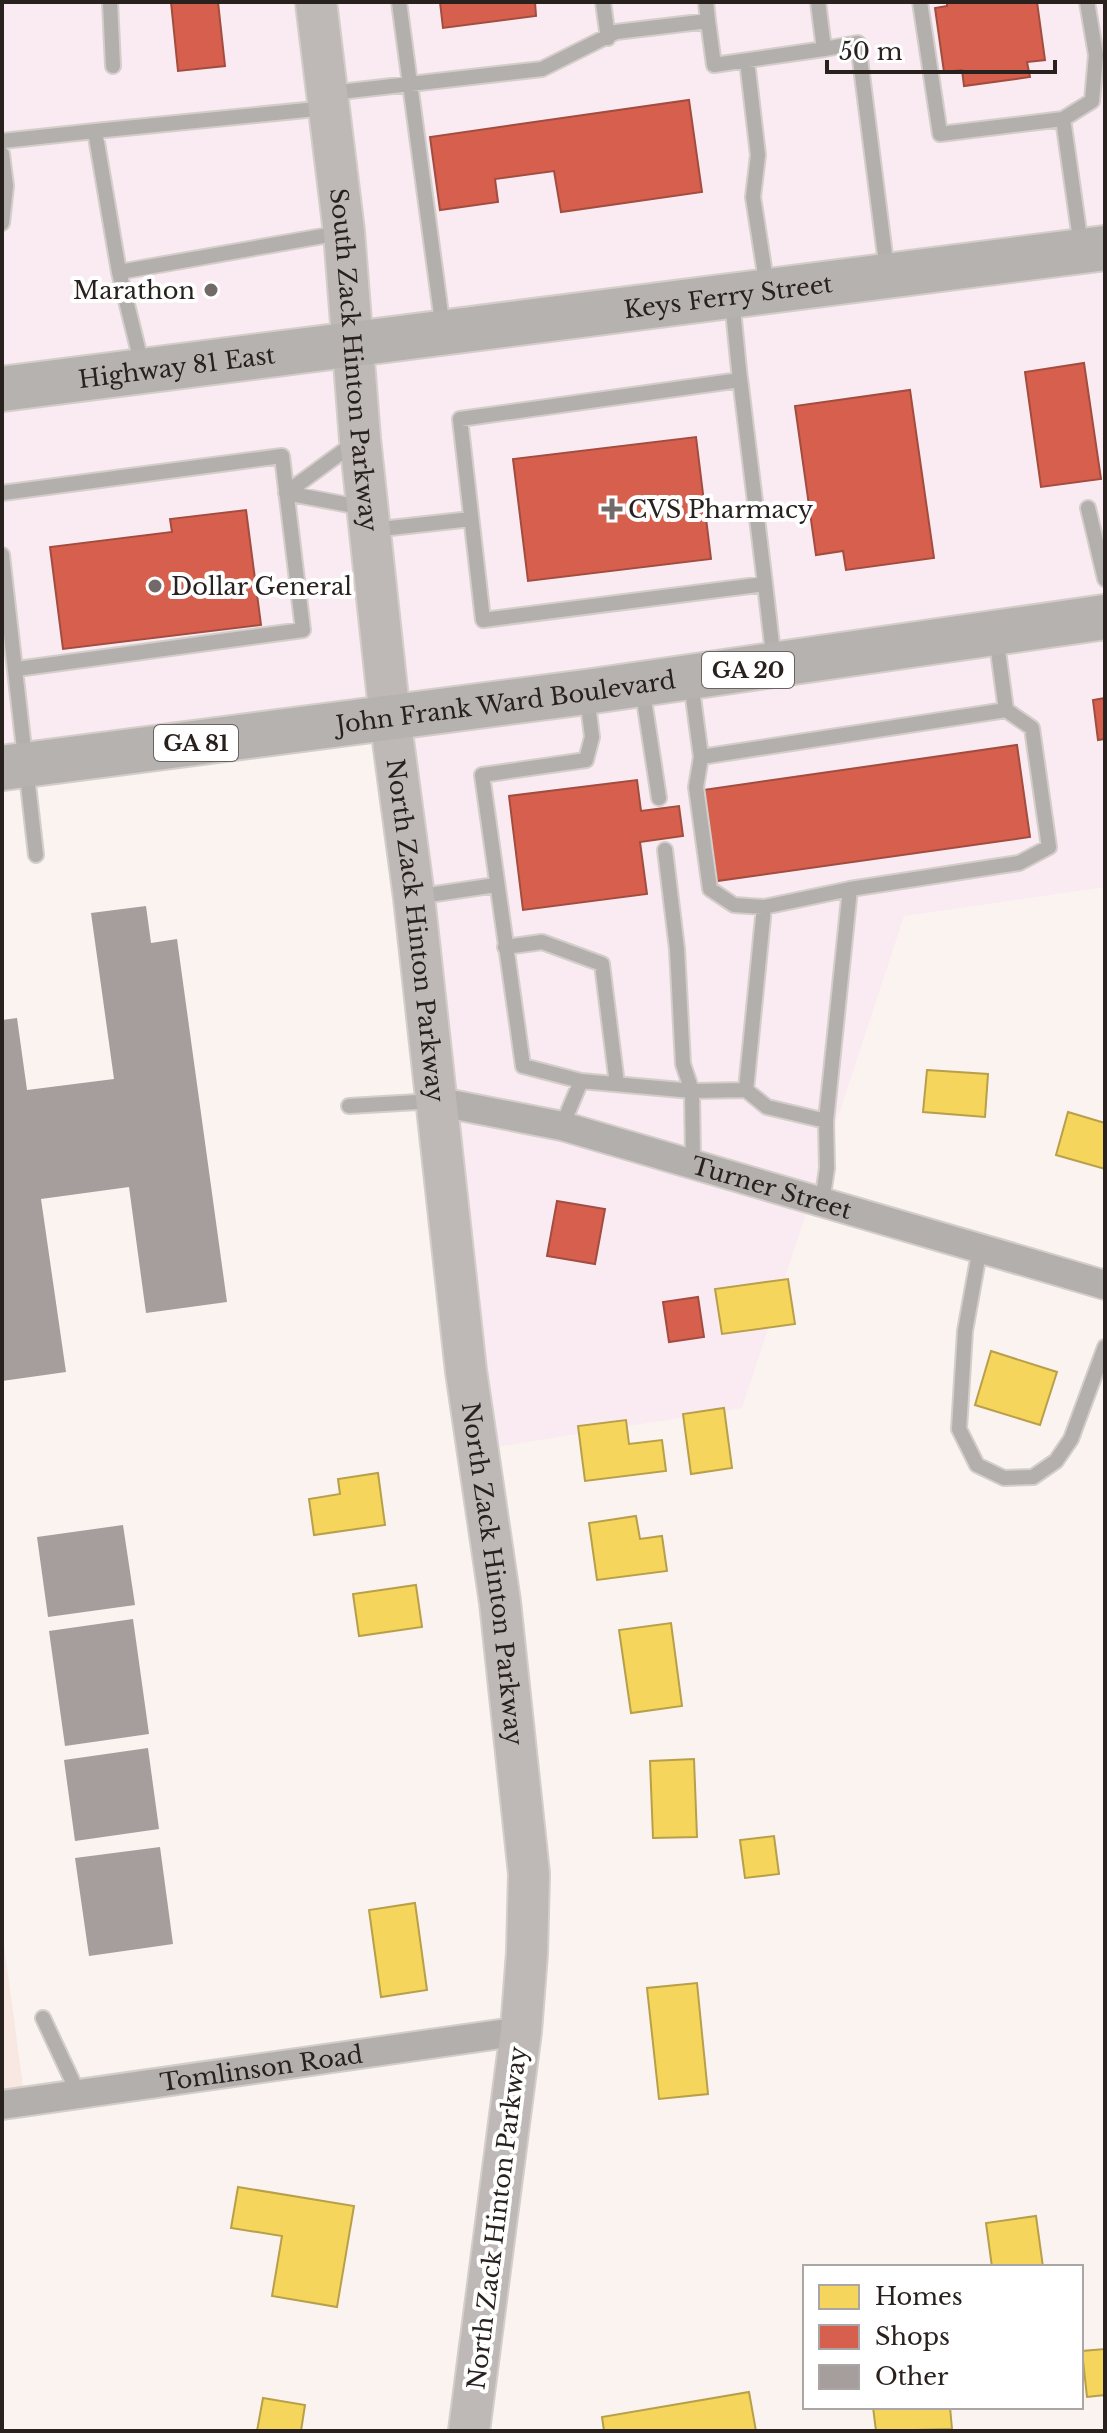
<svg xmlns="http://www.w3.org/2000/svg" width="1107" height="2433" viewBox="0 0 1107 2433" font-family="'Libre Baskerville',serif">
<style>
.commercial{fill:#faeaf1}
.built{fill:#f8e8e1}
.homes{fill:#f6d55c;stroke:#b89f49;stroke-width:2}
.shops{fill:#d6604d;stroke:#a24d3f;stroke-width:2}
.building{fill:#a59e9c}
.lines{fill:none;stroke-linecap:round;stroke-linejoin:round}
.service-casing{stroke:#d4cecb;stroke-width:18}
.minor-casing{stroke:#d4cecb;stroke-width:32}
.secondary-casing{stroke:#d4cecb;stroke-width:44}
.primary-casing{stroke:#d4cecb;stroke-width:48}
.service{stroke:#b3afad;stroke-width:14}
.minor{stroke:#b3afad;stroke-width:28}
.secondary{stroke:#beb8b6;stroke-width:40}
.primary{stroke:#b6b2af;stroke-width:44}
.poi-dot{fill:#726a68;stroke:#fff;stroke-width:3}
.labels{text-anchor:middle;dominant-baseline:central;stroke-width:8;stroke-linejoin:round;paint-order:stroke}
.shield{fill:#fff;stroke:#696462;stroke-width:2}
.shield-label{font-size:22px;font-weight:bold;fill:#29211e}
.poi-label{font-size:24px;fill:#29211e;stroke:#fff;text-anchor:start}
.street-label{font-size:24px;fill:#29211e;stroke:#fff}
</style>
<rect width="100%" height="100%" fill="#faf3f0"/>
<!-- commercial -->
<path class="commercial" d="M2,2H1105V887L904,916L742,1408L477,1450L399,730L2,792Z"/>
<!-- built -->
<path class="built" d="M2,1930L24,2094L2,2097Z"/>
<!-- homes -->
<path class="homes" d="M927,1070L988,1074L985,1117L923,1112Z
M1068,1112L1105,1123V1169L1056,1155Z
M788,1279L795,1324L722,1334L715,1289Z
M991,1351L1057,1372L1040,1425L975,1405Z
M724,1408L732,1468L691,1474L683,1414Z
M626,1420L629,1444L662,1440L666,1471L585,1481L578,1426Z
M378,1473L385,1525L314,1535L309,1499L340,1494L338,1479Z
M636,1516L640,1539L662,1536L667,1571L597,1580L589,1523Z
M416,1585L422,1627L359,1636L353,1594Z
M671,1623L682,1706L631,1713L619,1630Z
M694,1759L697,1837L653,1838L650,1761Z
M774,1836L779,1874L745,1878L740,1840Z
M415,1903L427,1990L381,1997L369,1910Z
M697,1983L708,2094L659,2099L647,1988Z
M238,2187L354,2206L337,2307L272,2296L282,2236L231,2228Z
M1036,2216L1043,2267H992L986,2223Z
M1105,2349V2395L1087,2397L1082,2351Z
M749,2392L756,2431H604L602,2417Z
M263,2398L305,2405L301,2431H257Z
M873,2407H950L952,2429L876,2431Z"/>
<!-- shops -->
<path class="shops" d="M171,2H218L225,66L178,71Z
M440,2H535L536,16L443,28Z
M947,2H1037L1045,60L1027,62L1030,77L964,86L962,70L944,72L935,8L947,6Z
M689,100L702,192L561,212L554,171L495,179L498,202L440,210L430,137Z
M1084,363L1101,479L1041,487L1025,372Z
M910,390L934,558L846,570L843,551L816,555L795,406Z
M696,437L711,559L528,581L513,459Z
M246,510L261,625L63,649L50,547L172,532L170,519Z
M1105,698V739L1098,740L1093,700Z
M1017,745L1030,837L717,881L703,790Z
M637,780L641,811L679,806L683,836L640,842L647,894L523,910L509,796Z
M557,1201L605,1209L595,1264L547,1256Z
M698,1297L704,1337L669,1342L663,1302Z"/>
<!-- building -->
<path class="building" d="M146,906L151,943L177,939L227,1302L146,1313L129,1187L41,1199L66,1372L2,1381V1020L17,1018L27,1090L114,1079L91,913Z
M123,1525L135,1605L48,1617L37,1537Z
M133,1619L149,1734L65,1746L49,1631Z
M148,1748L159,1829L75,1841L64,1760Z
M160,1847L173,1944L89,1956L75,1858Z"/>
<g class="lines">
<!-- service casing -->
<g class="service-casing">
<path id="service" d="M110,2L113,66
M399,2L443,329
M603,2L608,38
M706,2L708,21
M818,2L824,49L858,43L887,271
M920,2L940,134L1063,119
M747,61L758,155L753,197L767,287
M331,93L542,69L616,32L708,21L714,65L824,49
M2,141L95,131
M2,154L6,186L2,223
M1081,246L1063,119L1092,101L1096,55L1087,2
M119,272L340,233
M732,300L740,380L460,419L483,620L765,584L774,662
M142,365L119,272L95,131L326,108
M740,378L765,584
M2,493L282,456L303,630L17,669
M286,493L357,441
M286,493L365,508
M1088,508L1105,579
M372,530L471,519
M2,555L36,855
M691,682L701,757L696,787L710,889L734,905L764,907L850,889
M642,687L659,798
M701,757L1006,710L996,636
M415,897L496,885
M505,947L542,942L602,964L617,1084
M581,1081L523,1066L482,775L586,760L592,737L587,696
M746,1090L767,1107L826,1121
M349,1106L435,1101
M562,1126L581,1081L692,1091L683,1064L677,949L665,850
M693,1162L692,1091L746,1090L764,907
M822,1202L827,1168L826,1121L850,889L1019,863L1049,847L1032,728L1006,710
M980,1248L965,1331L959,1429L977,1465L1004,1478L1033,1477L1056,1461L1071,1439L1105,1347
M43,2018L79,2095"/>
</g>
<!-- minor casing -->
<g class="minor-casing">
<g id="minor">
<path id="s1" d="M435,1101L562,1126L1105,1285"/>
<path id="s2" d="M2,2105L521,2031"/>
</g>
</g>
<!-- secondary casing -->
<g class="secondary-casing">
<g id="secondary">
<path id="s3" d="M316,2L344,232L360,439L390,718L414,897L466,1371L500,1602L529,1874L527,1953L521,2031L469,2431"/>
</g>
</g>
<!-- primary casing -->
<g class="primary-casing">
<g id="primary">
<path id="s4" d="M2,389L1105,248"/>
<path id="s5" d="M2,768L586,692L1105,617"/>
</g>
</g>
<!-- service -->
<use href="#service" class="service"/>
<!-- minor -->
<use href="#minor" class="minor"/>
<!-- secondary -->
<use href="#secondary" class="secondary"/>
<!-- primary -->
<use href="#primary" class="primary"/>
</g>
<!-- markers -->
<g class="poi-dot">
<circle cx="211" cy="290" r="8"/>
<path d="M608 497h8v8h8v8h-8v8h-8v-8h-8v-8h8z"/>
<circle cx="155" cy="586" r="8"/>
</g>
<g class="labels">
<!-- shield labels -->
<g class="shield">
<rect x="702" y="652" width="92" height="36" rx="6"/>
<rect x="154" y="725" width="84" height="36" rx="6"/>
</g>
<g class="shield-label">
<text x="748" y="670">GA 20</text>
<text x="196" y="743">GA 81</text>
</g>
<!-- poi labels -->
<g class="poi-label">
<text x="195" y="290" text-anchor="end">Marathon</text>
<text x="628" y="509">CVS Pharmacy</text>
<text x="171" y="586">Dollar General</text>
</g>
<!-- street labels -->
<g class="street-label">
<text stroke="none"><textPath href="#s4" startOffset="732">Keys Ferry Street</textPath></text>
<text stroke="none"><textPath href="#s3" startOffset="360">South Zack Hinton Parkway</textPath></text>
<text stroke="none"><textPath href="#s4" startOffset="176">Highway 81 East</textPath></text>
<text stroke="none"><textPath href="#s5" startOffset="508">John Frank Ward Boulevard</textPath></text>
<text stroke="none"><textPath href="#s3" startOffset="934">North Zack Hinton Parkway</textPath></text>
<text stroke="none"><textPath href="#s1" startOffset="348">Turner Street</textPath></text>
<text stroke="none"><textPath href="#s3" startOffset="1582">North Zack Hinton Parkway</textPath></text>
<text stroke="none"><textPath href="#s2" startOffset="262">Tomlinson Road</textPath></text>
<text transform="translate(497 2218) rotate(-83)">North Zack Hinton Parkway</text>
</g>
</g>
<!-- border -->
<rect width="1107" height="2433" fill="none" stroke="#29211e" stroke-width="8"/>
<!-- legend -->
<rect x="803" y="2265" width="280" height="144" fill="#ffffff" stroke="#a9a6a5" stroke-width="2"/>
<rect x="819" y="2285" width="40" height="24" fill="#f6d55c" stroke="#a9a6a5" stroke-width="2"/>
<text x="875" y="2305" font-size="24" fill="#29211e">Homes</text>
<rect x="819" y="2325" width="40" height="24" fill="#d6604d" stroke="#a9a6a5" stroke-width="2"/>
<text x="875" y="2345" font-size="24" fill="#29211e">Shops</text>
<rect x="819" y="2365" width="40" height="24" fill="#a59e9c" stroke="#a9a6a5" stroke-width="2"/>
<text x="875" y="2385" font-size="24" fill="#29211e">Other</text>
<!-- scale -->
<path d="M827 60v12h228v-12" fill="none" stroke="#29211e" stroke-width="4"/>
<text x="839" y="60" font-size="24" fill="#29211e" stroke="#ffffff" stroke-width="6" paint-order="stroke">50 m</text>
</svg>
